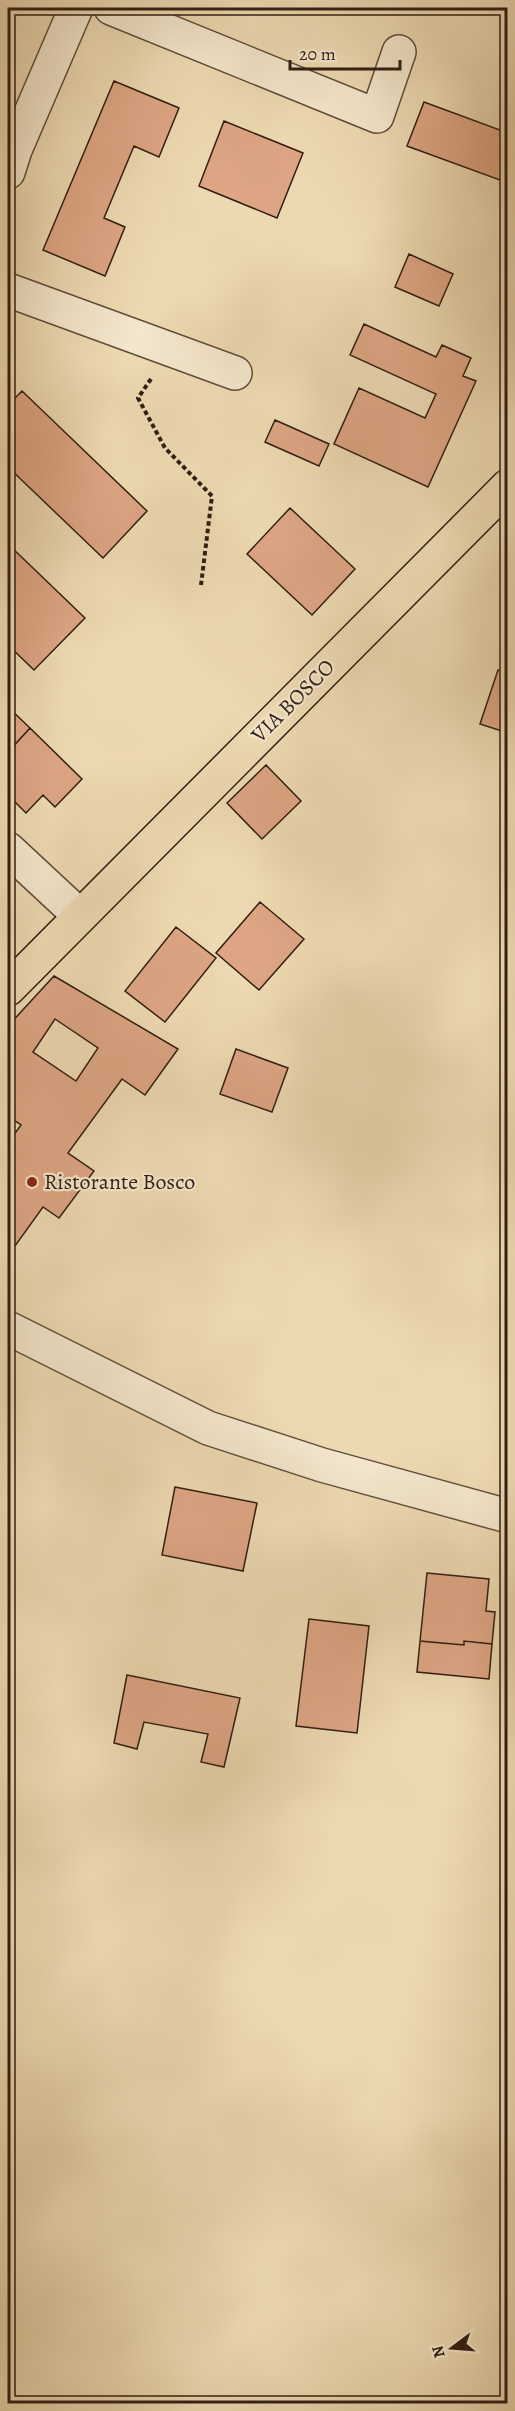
<svg xmlns="http://www.w3.org/2000/svg" width="515" height="2411" viewBox="0 0 515 2411" font-family="Alegreya,serif">
<style>
.building{fill:#dda584;stroke:#311e13;stroke-width:1.5;fill-rule:evenodd}
.lines{fill:none;stroke-linecap:round;stroke-linejoin:round}
.minor-casing{stroke:#604d3a;stroke-width:36}
.primary-casing{stroke:#311e13;stroke-width:36}
.path{stroke:#311e13;stroke-width:4;stroke-dasharray:4.5 3;stroke-linecap:butt}
.minor{stroke:#f3e6cc;stroke-width:33}
.primary{stroke:#edd9b1;stroke-width:33}
.poi-dot{fill:#8f2418;stroke:#f3e6cc;stroke-width:2}
.labels{text-anchor:middle;dominant-baseline:central;stroke-width:4.5;stroke-linejoin:round;paint-order:stroke}
.street-label{font-size:22px;fill:#311e13;stroke:#f3e6cc}
.poi-label{font-size:22px;fill:#311e13;stroke:#f3e6cc;text-anchor:start}
</style>
<rect width="100%" height="100%" fill="#edd9b1"/>
<filter id="stains"><feTurbulence type="fractalNoise" baseFrequency=".00333" numOctaves="4"/><feColorMatrix values="0 0 0 0 .2 0 0 0 0 .09 0 0 0 0 .02 0 0 0 .5 -.17"/></filter>
<radialGradient id="worn" r=".72"><stop offset=".6" stop-color="#630" stop-opacity="0"/><stop offset="1" stop-color="#630" stop-opacity=".3"/></radialGradient>
<!-- building -->
<path class="building" d="M114,81L179,108L159,157L134,146L104,218L125,227L105,276L43,250Z
M424,102L508,133V183L407,146Z
M224,121L303,153L277,218L199,186Z
M409,254L453,274L439,306L395,287Z
M364,324L436,357L442,345L471,358L463,376L476,381L428,487L334,444L359,388L425,418L436,394L350,355Z
M22,391L147,511L103,558L8,467V405Z
M275,420L329,444L319,466L265,442Z
M290,508L355,569L312,615L247,554Z
M8,544L85,618L34,670L8,645Z
M498,670L508,673V733L480,724Z
M8,707L30,728L8,752Z
M30,728L82,779L55,807L43,795L26,813L8,795V752Z
M266,765L301,801L262,839L227,803Z
M260,902L304,939L259,990L216,953Z
M176,927L216,958L165,1022L125,991Z
M54,976L178,1049L145,1095L122,1079L68,1153L94,1171L59,1218L43,1207L15,1246L8,1240V1143L21,1125L8,1116V1026ZM55,1019L98,1048L76,1081L33,1052Z
M236,1049L288,1068L272,1112L220,1094Z
M175,1487L257,1503L243,1571L162,1555Z
M427,1573L489,1579L486,1611L495,1612L492,1644L464,1641V1645L420,1641Z
M309,1619L369,1626L357,1733L296,1726Z
M420,1641L464,1645V1641L492,1644L489,1679L417,1672Z
M127,1675L240,1698L224,1767L201,1762L208,1734L144,1722L137,1749L114,1743Z"/>
<g class="lines">
<!-- minor casing -->
<g class="minor-casing">
<path id="minor" d="M111,8L377,116L399,52
M8,172L15,150L76,8
M8,290L235,373
M8,849L80,916
M8,1328L208,1428L322,1465L508,1516"/>
</g>
<!-- primary casing -->
<g class="primary-casing">
<path id="primary" d="M8,989L508,486"/>
</g>
<!-- path -->
<path class="path" d="M151,379L138,398L165,448L212,496L201,585"/>
<!-- minor -->
<use href="#minor" class="minor"/>
<!-- primary -->
<use href="#primary" class="primary"/>
</g>
<!-- markers -->
<circle class="poi-dot" cx="32" cy="1182" r="6"/>
<g class="labels">
<!-- street labels -->
<g class="street-label">
<text transform="translate(293 701) rotate(-45)">VIA BOSCO</text>
</g>
<!-- poi labels -->
<g class="poi-label">
<text x="44" y="1182">Ristorante Bosco</text>
</g>
</g>
<!-- margin -->
<rect width="515" height="2411" fill="none" stroke="#edd9b1" stroke-width="30"/>
<rect x="9" y="9" width="497" height="2393" fill="none" stroke="#311e13" stroke-width="3"/>
<rect x="15" y="15" width="485" height="2381" fill="none" stroke="#311e13" stroke-width="1.5"/>
<!-- north arrow -->
<g transform="translate(452 2348) rotate(254)" stroke="#f3e6cc" stroke-width="4.5" paint-order="stroke">
<path d="M0-4.5L10 22L0 15L-10 22Z" fill="#311e13"/>
<text y="-9" font-size="16" font-weight="bold" text-anchor="middle" fill="#311e13">N</text>
</g>
<!-- scale -->
<path d="M290 60v9h110v-9" fill="none" stroke="#311e13" stroke-width="3"/>
<text x="299" y="60" font-size="18" fill="#311e13" stroke="#f3e6cc" stroke-width="4.5" paint-order="stroke">20 m</text>
<rect width="100%" height="100%" filter="url(#stains)"/>
<rect width="100%" height="100%" fill="url(#worn)"/>
</svg>
